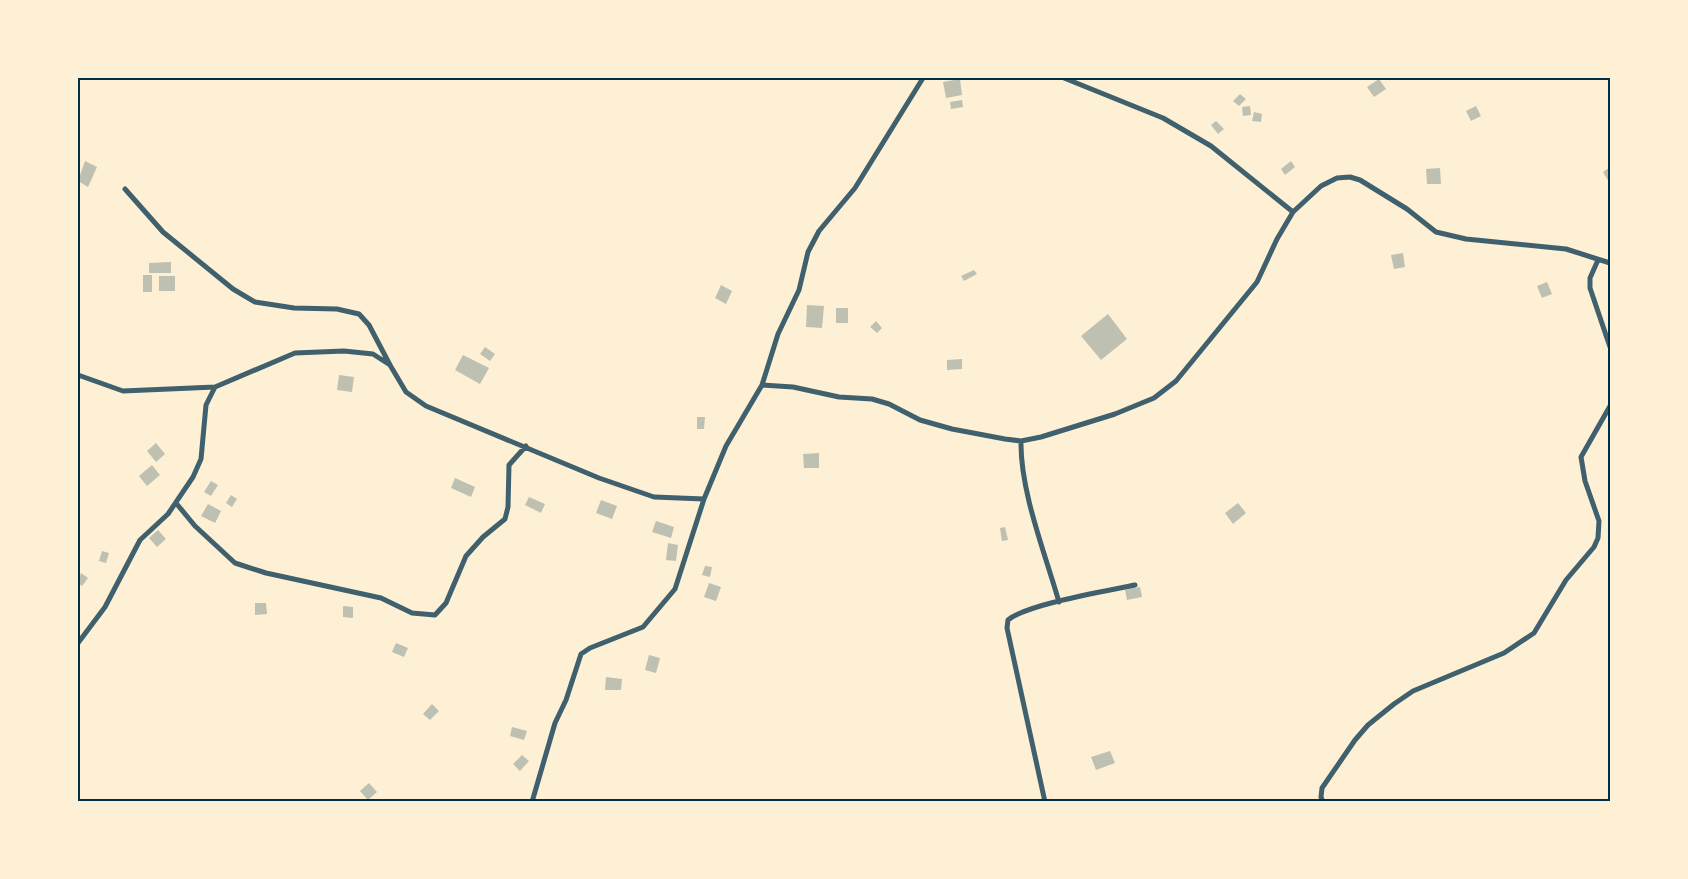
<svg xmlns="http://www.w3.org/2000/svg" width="1688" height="879" viewBox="0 0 1688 879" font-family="Helvetica,sans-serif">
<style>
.building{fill:#bec0b2}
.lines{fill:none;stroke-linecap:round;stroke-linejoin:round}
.minor{stroke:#3f606c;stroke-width:5}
.neatline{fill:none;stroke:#003049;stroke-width:2}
</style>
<rect width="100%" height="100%" fill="#fdf0d5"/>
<!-- building -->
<path class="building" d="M960,79L962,95L946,98L943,82Z
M1379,79L1386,89L1374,97L1367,87Z
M1240,94L1246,99L1239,106L1233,101Z
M962,100L963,107L951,109L950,102Z
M1250,106L1251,115L1243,116L1242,107Z
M1476,106L1481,116L1471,121L1466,111Z
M1254,112L1262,114L1261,122L1252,121Z
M1216,121L1224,129L1218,134L1211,125Z
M85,161L97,167L88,187L78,181Z
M1291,161L1295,167L1285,175L1281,169Z
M1610,167V184L1603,172Z
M1440,168L1441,184H1427L1426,169Z
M1403,253L1405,267L1394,269L1391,255Z
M171,262V273H149V263Z
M974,270L977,274L964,281L961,276Z
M143,275H152V292H143Z
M159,276H175V291H159Z
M1547,282L1552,294L1542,298L1537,286Z
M721,285L732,291L726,304L715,298Z
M807,305L824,306L822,328L806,327Z
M836,308H848V323H836Z
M1108,314L1127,339L1101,360L1081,336Z
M876,321L882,328L877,333L870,327Z
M485,347L495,354L490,361L480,354Z
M463,355L489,368L480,384L455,370Z
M962,359V369L947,370V360Z
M339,375L354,377L352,392L337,390Z
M697,417H705L704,429H697Z
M156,443L165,454L156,462L147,451Z
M819,453V468H804L803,454Z
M152,465L160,475L147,486L139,476Z
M455,478L475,487L471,497L451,488Z
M211,481L218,485L211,496L204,492Z
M231,495L237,499L232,507L226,503Z
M529,497L545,504L541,513L525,505Z
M601,500L617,506L612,519L596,513Z
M1238,503L1246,513L1233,524L1225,513Z
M208,504L221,511L215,523L201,516Z
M656,521L674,527L671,538L652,532Z
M1005,527L1008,540L1002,541L1000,528Z
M158,530L166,539L157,547L149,538Z
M668,543L678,545L676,561L666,560Z
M102,551L109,553L106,563L99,561Z
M705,566L712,567L710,577L702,575Z
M81,573L88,578L82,586L78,583Z
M709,583L721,587L716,601L704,597Z
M1140,587L1142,597L1127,600L1125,590Z
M255,603H266L267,614L255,615Z
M343,606L353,607V618L343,617Z
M396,643L408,648L404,657L392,652Z
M649,655L660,658L656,673L645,670Z
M606,677L622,679L621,690H605Z
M432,704L439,711L430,720L423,714Z
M512,727L527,731L524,740L510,736Z
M1110,751L1115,763L1096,770L1091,757Z
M522,755L529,761L520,771L513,764Z
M369,783L377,792L368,800L360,791Z"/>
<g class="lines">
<!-- minor -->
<path class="minor" d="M1064,78L1163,118L1211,146L1293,212
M125,189L163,232L233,289L255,302L294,308L337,309L359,314L369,325L390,365
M1598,260L1590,278V288L1610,347
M78,375L123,391L215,387L295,353L344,351L373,354L390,365L406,392L426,406L599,478L654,497L704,499
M762,385L793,387L839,397L872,399L889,404L920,420L952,429L1005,439L1021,441L1041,437L1115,414L1154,398L1176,381L1257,282L1277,239L1293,212L1321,186L1337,178L1350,177L1360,180L1407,209L1436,232L1466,239L1566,249L1610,263
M1021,441C1020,491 1045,553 1059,602
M176,503L195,526L235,563L266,573L381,598L412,613L435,615L446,603L466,556L483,537L505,519L508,507L509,465L526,446
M78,643L105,607L140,540L168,514L193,477L201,459L206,405L215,387
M532,802L555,723L566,700L581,654L590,648L643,627L675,589L704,499L726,446L762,385L778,334L799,290L808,252L819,231L855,188L923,78
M1045,802L1007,628L1008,620C1027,604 1107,591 1135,585
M1323,802L1321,797L1322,788L1355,740L1368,725L1394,704L1413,691L1504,653L1534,633L1566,580L1594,547L1598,538L1599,521L1585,481L1581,457L1610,406"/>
</g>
<!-- border -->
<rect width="1688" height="879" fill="none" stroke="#fdf0d5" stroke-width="158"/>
<rect x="79" y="79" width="1530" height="721" class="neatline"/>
</svg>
